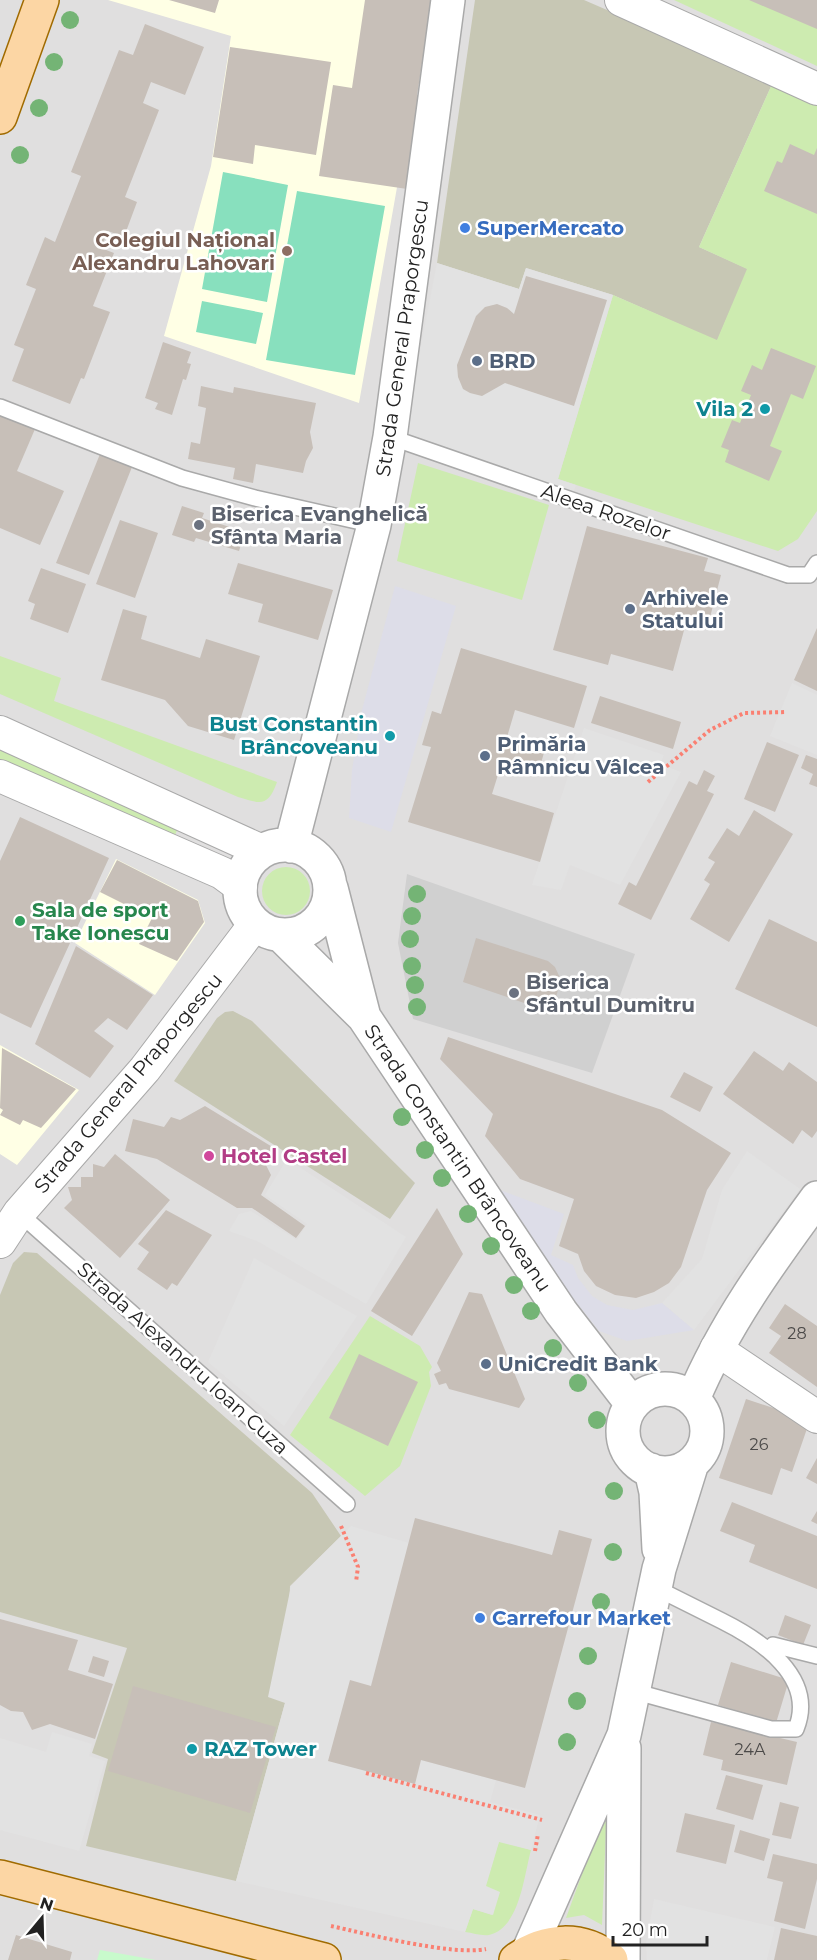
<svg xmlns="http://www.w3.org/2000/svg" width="817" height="1960" viewBox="0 0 817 1960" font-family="Montserrat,sans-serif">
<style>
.residential{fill:#e0dfdf}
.education{fill:#ffffe5}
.religious{fill:#d0d0d0}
.construction{fill:#c7c7b4}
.grass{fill:#cdebb0}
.park{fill:#c8facc}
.pitch{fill:#88e0be}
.parking{fill:#e2e2e2}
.plaza{fill:#dddde8}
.building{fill:#c7bfb8}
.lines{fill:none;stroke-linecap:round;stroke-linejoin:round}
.service-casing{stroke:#a9a9a9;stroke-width:18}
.minor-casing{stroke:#a9a9a9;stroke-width:34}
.tertiary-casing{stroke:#a9a9a9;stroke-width:36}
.primary-casing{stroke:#a06b00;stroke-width:36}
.path{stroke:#fa8072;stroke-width:4;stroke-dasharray:3 3;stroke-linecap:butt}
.service{stroke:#fff;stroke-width:15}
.minor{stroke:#fff;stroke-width:32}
.tertiary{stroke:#fff;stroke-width:33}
.primary{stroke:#fcd6a4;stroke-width:33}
.tree{fill:#74b475}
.shop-dot{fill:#3f7fe0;stroke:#fff;stroke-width:2}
.education-dot{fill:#8d6e63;stroke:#fff;stroke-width:2}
.service-dot{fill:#5c6f8a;stroke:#fff;stroke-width:2}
.culture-dot{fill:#0f9aa8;stroke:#fff;stroke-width:2}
.worship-dot{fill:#6b7280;stroke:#fff;stroke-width:2}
.leisure-dot{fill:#2e9e5b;stroke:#fff;stroke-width:2}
.hotel-dot{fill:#d1479c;stroke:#fff;stroke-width:2}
.labels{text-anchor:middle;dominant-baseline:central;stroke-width:5;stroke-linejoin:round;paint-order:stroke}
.number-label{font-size:16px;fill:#4b4948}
.shop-label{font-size:20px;font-weight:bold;fill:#366cbe;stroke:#fff;text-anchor:start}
.education-label{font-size:20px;font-weight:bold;fill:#785e54;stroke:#fff;text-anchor:end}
.street-label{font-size:20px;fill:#222;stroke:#fff}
.service-label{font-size:20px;font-weight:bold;fill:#4e5e75;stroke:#fff;text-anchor:start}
.culture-label{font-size:20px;font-weight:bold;fill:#0d838f;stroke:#fff;text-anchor:end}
.worship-label{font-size:20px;font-weight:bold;fill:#5b616d;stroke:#fff;text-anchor:start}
.leisure-label{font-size:20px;font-weight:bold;fill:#27864d;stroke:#fff;text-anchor:start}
.hotel-label{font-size:20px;font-weight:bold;fill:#b23c85;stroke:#fff;text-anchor:start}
</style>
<rect width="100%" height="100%" fill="#f2efe9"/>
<!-- residential -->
<path class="residential" d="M0,0H817V1960H0Z"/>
<!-- education -->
<path class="education" d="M108,0H430L359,403L164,336L211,166L231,36Z
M116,859L198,900L205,923L155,995L75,943Z
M0,1045L79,1090L17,1165L0,1154Z"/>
<!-- religious -->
<path class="religious" d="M407,874L635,954L592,1073L413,1019L398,943Z"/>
<!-- construction -->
<path class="construction" d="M475,0H584L773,82L699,247L748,269L717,341L613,295L526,268L519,289L437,263Z
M233,1011L252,1021L415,1183L390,1219L174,1081L217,1018L225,1012Z
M24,1252L37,1253L312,1493L341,1536L290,1586L285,1703L236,1881L86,1846L108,1759L92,1753L127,1648L0,1612V1295L13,1263Z"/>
<!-- grass -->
<path class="grass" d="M674,0H817V66Z
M773,82L817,102V511L798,539L778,551L558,479L613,295L717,340L747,269L699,247Z
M418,463L549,505L522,600L397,561Z
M0,656L61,678L54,701L277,782C268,807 261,804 238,797L0,694Z
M0,748L178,828L173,840L0,763Z
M262 891a24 24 0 1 1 48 0a24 24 0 1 1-48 0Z
M370,1316L420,1346L432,1367L429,1372L431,1386L400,1466L365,1496L290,1435Z
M607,1805L602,1925L584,1915L566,1918Z
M499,1841L531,1850C524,1875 520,1928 489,1935C481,1936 473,1933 465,1932L473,1909L492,1915L485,1887Z"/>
<!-- park -->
<path class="park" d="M100,1950L156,1960H97Z"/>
<!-- pitch -->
<path class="pitch" d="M223,172L288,185L267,302L202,289Z
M297,191L385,206L355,375L266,360Z
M202,301L263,313L256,344L196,332Z"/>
<!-- parking -->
<path class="parking" d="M437,263L519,289L526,268L613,295L558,479L576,485L569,507L401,449Z
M792,683L817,695V755L770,736Z
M584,728L664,755L660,764L681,772L620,885L570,865L561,890L532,885Z
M747,1151L800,1189L694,1330L662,1303L702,1259L722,1190Z
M287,1159L406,1237L366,1304L257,1241L229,1231L239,1214L251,1211L297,1240L307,1224L265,1195Z
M254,1258L357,1316L284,1426L208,1362Z
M351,1526L409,1543L371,1686L350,1681L329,1760L415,1783L421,1760L496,1780L490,1802L540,1815L531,1850L499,1842L486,1886L500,1892L493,1915L473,1909L465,1932L236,1881L285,1703L268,1697L291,1586Z
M52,1732L92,1744L89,1756L105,1761L79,1851L0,1830V1738L46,1752Z
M654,1899L775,1927L767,1960H647L646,1944Z"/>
<!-- plaza -->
<path class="plaza" d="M395,586L456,606L391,832L349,818L352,770L362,710Z
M500,1190L564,1214L551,1255L573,1265L578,1278L592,1296L607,1305L633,1310L662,1303L694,1330L627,1341L599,1331L497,1202Z"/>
<!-- building -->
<path class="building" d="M169,0H219L215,13Z
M365,0H432L417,95L428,97L414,190L319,176L333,85L352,88Z
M749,0H817V29Z
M145,24L204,47L185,95L151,82L143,103L159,110L125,197L137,202L124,237L108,231L101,248L114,253L93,306L110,312L84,379L81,378L70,404L12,381L24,349L14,345L36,289L26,285L45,237L55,242L81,176L71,172L119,50L133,55Z
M230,47L331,62L316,155L255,145L253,164L213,157Z
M790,144L814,155L817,148V214L764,191L777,161L782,163Z
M526,276L607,300L574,406L505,383L482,396L470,393L463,389L458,377L457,365L476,316L485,307L497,304L507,308L514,314Z
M163,342L191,352L187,363L191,364L186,380L183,379L172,415L155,409L158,403L145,398Z
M771,348L816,366L803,399L791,394L770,446L782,451L769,481L725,462L729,450L721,447L732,420L740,423L751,395L741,391L752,365L762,370Z
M201,386L233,393L234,387L316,403L310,432L313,448L306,461L303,473L256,464L253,483L233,479L235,468L188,459L191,442L200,444L206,408L198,406Z
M0,415L35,429L17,471L64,491L40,545L0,528Z
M100,454L132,467L89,575L56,563Z
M182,506L204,513L202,518L245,532L239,551L196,538L194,542L172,535Z
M120,520L158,533L135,598L96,584Z
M587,526L708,558L704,571L721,575L707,629L686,623L673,671L611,654L608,665L553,650Z
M238,563L333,590L318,640L258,622L263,604L228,594Z
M41,568L86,584L68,633L30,619L35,604L28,601Z
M123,609L147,616L141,639L200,658L206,639L260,656L234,740L188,726L165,700L101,680Z
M817,628V691L794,680Z
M461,648L587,686L574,728L515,710L507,737L545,749L538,774L502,762L492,794L554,813L540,862L408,822L431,747L422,745L432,711L441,714Z
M600,696L681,722L673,749L591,723Z
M767,742L799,755L775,812L744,799Z
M806,755L817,759V787L809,784L813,774L801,768Z
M704,770L715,776L707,791L714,794L651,920L618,904L629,882L636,886L689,781L697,785Z
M754,810L793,834L729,942L690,919L710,884L704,880L715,862L708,858L727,828L739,836Z
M20,817L109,858L31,1028L0,1013V861Z
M117,860L198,901L204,922L177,961L139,944L152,918L100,892Z
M769,919L817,942V1027L735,989Z
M476,938L548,961L555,967L561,980L556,997L546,1005L536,1007L463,982Z
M76,946L153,995L127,1030L108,1018L94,1031L114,1046L90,1078L35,1044Z
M448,1037L662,1110L731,1153L707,1190L681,1267L669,1283L654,1292L636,1298L615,1295L596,1286L584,1271L578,1254L559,1246L574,1199L520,1179L485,1136L493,1114L440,1059Z
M2,1048L76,1089L41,1128L23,1120L20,1125L0,1115L3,1110L0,1108Z
M754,1051L783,1071L789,1062L817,1082V1131L812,1138L802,1130L793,1144L723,1094Z
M684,1072L713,1087L700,1112L670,1097Z
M205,1106L274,1148L265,1163L271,1175L261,1195L305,1226L296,1238L252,1208H237L157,1159L125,1151L133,1119L164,1127L171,1117L180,1120Z
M115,1154L170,1200L120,1258L64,1208L72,1200L68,1187H81V1177H93V1164L104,1167Z
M437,1208L463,1254L412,1336L371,1311Z
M166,1210L212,1235L177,1286L172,1283L167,1290L137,1269L149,1252L138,1244Z
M469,1292L482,1294L525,1399L519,1408L449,1389L446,1383L439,1385L434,1374L441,1371L437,1363Z
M785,1304L817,1326V1387L769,1353L781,1336L769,1328Z
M359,1354L418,1382L388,1446L329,1418Z
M746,1399L810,1420L792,1472L781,1468L772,1495L719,1478Z
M817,1458V1484L806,1478Z
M732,1502L817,1536V1589L749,1562L755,1545L720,1531Z
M817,1511V1524L811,1521Z
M415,1518L552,1555L559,1530L592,1539L525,1788L421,1760L415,1784L328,1761L350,1680L371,1686Z
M785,1615L811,1625L803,1645L778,1635Z
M0,1619L78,1640L68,1670L113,1684L95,1739L50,1724L32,1730L23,1712L11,1711L0,1705Z
M93,1656L109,1661L104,1677L88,1672Z
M731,1662L789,1680L776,1723L718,1705Z
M133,1686L276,1727L250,1813L108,1771Z
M711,1722L797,1742L787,1785L721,1770L723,1760L703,1755Z
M726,1775L763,1785L753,1820L716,1809Z
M780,1802L799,1807L791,1839L772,1835Z
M685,1813L735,1825L726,1864L676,1852Z
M740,1830L770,1839L764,1861L734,1852Z
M773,1854L817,1864V1879L805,1929L774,1921L783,1882L767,1878Z
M781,1928L817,1936V1960H774Z
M16,1935L72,1952L70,1960H8Z"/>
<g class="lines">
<!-- service casing -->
<g class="service-casing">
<path id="service" d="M0,407L182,478L255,498L374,525
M390,437L788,575H809L817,563
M19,1213L347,1504
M773,1645L817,1656
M633,1691L771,1729H796C817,1677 760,1640 722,1621C700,1610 678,1599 656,1588"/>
</g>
<!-- minor casing -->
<g class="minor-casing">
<path id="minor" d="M621,0L817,89
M0,732L262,851
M0,776L222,873L241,887
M0,1242L19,1213L145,1069L255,924
M716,1349L817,1417"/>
</g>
<!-- tertiary casing -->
<g class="tertiary-casing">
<path id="tertiary" d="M240 890a45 45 0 1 1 90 0a45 45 0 1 1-90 0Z
M291,846L374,525L390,437L448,0
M331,888L364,1017L561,1312L632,1404
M282,936L362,1015
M623 1431a42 42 0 1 1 84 0a42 42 0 1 1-84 0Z
M693,1399C724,1325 770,1262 817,1198
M651,1470L656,1492L659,1549
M529,1950L624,1735L659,1569L692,1463
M623,1960L624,1748"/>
</g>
<!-- primary casing -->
<g class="primary-casing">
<path id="primary" d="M0,117L42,0
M0,1877L324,1960
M516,1960C545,1939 582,1936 611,1960"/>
</g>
<!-- path -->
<path class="path" d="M648,782L710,730L744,713L787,712
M341,1526L358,1567L356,1582
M366,1773L542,1820
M535,1851L538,1834
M331,1926C368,1934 452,1956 486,1949"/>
<!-- service -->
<use href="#service" class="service"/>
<!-- minor -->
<use href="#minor" class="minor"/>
<!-- tertiary -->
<use href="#tertiary" class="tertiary"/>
<!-- primary -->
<use href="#primary" class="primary"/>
</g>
<!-- trees -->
<g class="tree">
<circle cx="70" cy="20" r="9"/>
<circle cx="54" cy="62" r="9"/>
<circle cx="39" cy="108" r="9"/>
<circle cx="20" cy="155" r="9"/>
<circle cx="417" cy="894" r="9"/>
<circle cx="412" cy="916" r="9"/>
<circle cx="410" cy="939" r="9"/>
<circle cx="412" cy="966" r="9"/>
<circle cx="415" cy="985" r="9"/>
<circle cx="417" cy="1007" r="9"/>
<circle cx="402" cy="1117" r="9"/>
<circle cx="425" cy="1150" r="9"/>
<circle cx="442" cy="1178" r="9"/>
<circle cx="468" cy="1214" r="9"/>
<circle cx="491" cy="1246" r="9"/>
<circle cx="514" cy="1285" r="9"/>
<circle cx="531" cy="1311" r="9"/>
<circle cx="553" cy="1348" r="9"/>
<circle cx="578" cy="1383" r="9"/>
<circle cx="597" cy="1420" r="9"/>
<circle cx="614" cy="1491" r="9"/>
<circle cx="613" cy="1552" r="9"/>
<circle cx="601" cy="1602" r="9"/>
<circle cx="588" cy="1656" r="9"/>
<circle cx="577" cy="1701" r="9"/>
<circle cx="567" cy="1742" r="9"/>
</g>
<!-- markers -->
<g class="shop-dot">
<circle cx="465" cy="228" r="6"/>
<circle cx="480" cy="1618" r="6"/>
</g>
<circle class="education-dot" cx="287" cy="251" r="6"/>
<g class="service-dot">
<circle cx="477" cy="361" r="6"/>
<circle cx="630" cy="609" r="6"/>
<circle cx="485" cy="756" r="6"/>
<circle cx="486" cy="1364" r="6"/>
</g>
<g class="culture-dot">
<circle cx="765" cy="409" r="6"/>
<circle cx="390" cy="736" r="6"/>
<circle cx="192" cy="1749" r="6"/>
</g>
<g class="worship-dot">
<circle cx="199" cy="525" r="6"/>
<circle cx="514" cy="993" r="6"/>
</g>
<circle class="leisure-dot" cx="20" cy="921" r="6"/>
<circle class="hotel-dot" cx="209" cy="1156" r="6"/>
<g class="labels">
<!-- number labels -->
<g class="number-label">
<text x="797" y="1333">28</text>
<text x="759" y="1444">26</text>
<text x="750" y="1749">24A</text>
</g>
<!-- shop labels -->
<g class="shop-label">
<text x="477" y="228">SuperMercato</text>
<text x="492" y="1618">Carrefour Market</text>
</g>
<!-- education labels -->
<g class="education-label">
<text x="275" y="240">Colegiul Național<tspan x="275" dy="23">Alexandru Lahovari</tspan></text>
</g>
<!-- street labels -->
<g class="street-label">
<text transform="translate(402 338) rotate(-82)">Strada General Praporgescu</text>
<text transform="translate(606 512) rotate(19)">Aleea Rozelor</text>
<text transform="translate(128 1083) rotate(-50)">Strada General Praporgescu</text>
<text transform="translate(458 1158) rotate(56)">Strada Constantin Brâncoveanu</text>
<text transform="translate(183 1358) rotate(42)">Strada Alexandru Ioan Cuza</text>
</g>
<!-- service labels -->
<g class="service-label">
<text x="489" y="361">BRD</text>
<text x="642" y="598">Arhivele<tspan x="642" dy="23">Statului</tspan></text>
<text x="497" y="744">Primăria<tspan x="497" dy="23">Râmnicu Vâlcea</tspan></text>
<text x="498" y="1364">UniCredit Bank</text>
</g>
<!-- culture labels -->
<g class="culture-label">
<text x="753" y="409">Vila 2</text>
<text x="378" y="724">Bust Constantin<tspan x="378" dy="23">Brâncoveanu</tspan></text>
<text x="204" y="1749" text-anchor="start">RAZ Tower</text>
</g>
<!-- worship labels -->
<g class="worship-label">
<text x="211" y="514">Biserica Evanghelică<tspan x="211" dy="23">Sfânta Maria</tspan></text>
<text x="526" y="982">Biserica<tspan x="526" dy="23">Sfântul Dumitru</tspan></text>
</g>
<!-- leisure labels -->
<g class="leisure-label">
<text x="32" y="910">Sala de sport<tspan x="32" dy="23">Take Ionescu</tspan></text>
</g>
<!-- hotel labels -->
<g class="hotel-label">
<text x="221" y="1156">Hotel Castel</text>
</g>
</g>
<!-- north arrow -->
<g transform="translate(42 1918) rotate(19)" stroke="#ffffff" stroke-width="4.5" paint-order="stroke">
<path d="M0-4.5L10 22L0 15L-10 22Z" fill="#222222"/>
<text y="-9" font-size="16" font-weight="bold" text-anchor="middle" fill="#222222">N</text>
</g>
<!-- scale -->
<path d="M613 1936v9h94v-9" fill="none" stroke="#222222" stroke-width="3"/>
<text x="622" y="1936" font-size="18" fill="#222222" stroke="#ffffff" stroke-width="4.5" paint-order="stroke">20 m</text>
</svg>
